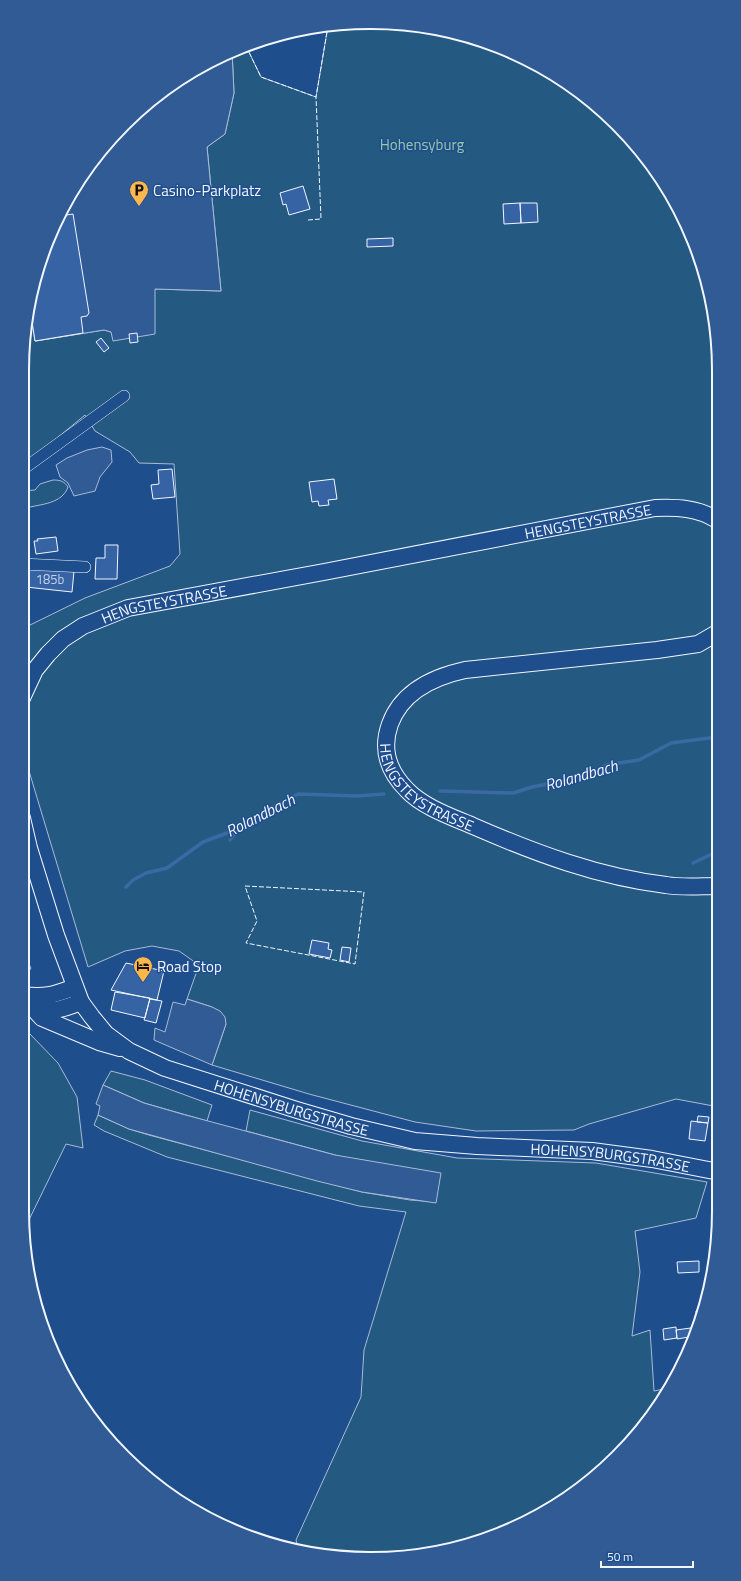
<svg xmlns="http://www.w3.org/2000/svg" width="741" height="1581" viewBox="0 0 741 1581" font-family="'Titillium Web',sans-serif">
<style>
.green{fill:#245a82;stroke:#a8bbd7}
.parking{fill:#305b95;stroke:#a8bbd7}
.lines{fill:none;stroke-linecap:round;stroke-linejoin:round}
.stream{stroke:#3b69a3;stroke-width:3.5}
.building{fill:#3563a3;stroke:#f2f6ff}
.street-casing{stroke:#f2f6ff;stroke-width:12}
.secondary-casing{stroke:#f2f6ff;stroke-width:18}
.street{stroke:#1f4e8c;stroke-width:11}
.secondary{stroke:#1f4e8c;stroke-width:16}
.fence{stroke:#f2f6ff;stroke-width:1;stroke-dasharray:5 2;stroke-linecap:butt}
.labels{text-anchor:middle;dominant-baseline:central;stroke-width:3;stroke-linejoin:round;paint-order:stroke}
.number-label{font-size:13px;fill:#c3d1e8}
.park-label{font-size:15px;fill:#97c8a6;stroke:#1f4e8c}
.poi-label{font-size:15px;fill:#f2f6ff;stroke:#1f4e8c;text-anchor:start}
.street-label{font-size:15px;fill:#f2f6ff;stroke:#1f4e8c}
.water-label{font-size:16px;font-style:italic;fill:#f2f6ff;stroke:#1f4e8c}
.rim{fill:none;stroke:#f2f6ff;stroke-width:2}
</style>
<rect width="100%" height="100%" fill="#1f4e8c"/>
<!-- green -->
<path class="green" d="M371,22L439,29L504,49L582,94L647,158L692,237L716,325L719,1107L676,1099L589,1124L574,1130L476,1131L415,1122L309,1094L212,1065L226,1024L212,1007L187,999L199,965L179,951L152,946L125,951L88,967L29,771L22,768V620L28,626L85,598L170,566L180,554L174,464L139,463L130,452L95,431L85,415L22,467V370L29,302L36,341L104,330L111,332L114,341L154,289L221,291L207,147L225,134L234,93L232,51L246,46L261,77L316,97L328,26Z
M53,480C60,480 64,481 68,487C62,504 41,504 26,508L22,498V491L35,490L40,484Z
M22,1023L29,1033L58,1063L77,1097L83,1148L66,1144L25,1228L22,1210Z
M111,1071L145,1080L212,1105L207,1121L144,1103L103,1085Z
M250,1110L362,1141L457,1158L596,1163L707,1182L696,1218L635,1231L640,1272L632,1336L650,1330L654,1391L664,1389L632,1440L582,1487L525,1523L416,1556L299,1551L296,1540L361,1397L364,1350L406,1212L359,1206L167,1157L104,1131L94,1125L98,1115L129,1129L149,1135L362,1192L410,1200L436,1202L335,1155L246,1131Z"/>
<!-- parking -->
<path class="parking" d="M232,51L234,93L225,134L207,147L221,291L155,289V334L113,341L111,332L104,330L35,341L29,302L49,237L81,177L124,124L177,81Z
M102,447L111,450L112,462L100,477L95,491L74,496L68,483L60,477L56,465L67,458L87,450Z
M22,951L31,968L25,978L22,974Z
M187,999L212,1007L220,1011L225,1017L226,1024L212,1065L154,1040L155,1028L165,1032L173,1002L185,1005Z
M103,1085L144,1103L182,1114L335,1155L441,1173L436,1203L362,1192L317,1181L129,1129L98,1115L100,1106L96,1104Z"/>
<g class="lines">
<!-- stream -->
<path class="stream" d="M440,791L513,793L532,787L584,777L606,765L639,760L671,743L717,737
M230,840L239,829
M693,863L712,854H718
M126,887L133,880L146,873L167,868L203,842L240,828L256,816L298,794L357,796L384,794"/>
</g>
<!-- building -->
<path class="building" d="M303,186L310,209L289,215L286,204L283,205L280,193Z
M520,203L521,223L504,224L503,204Z
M520,203H537L538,222L521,223Z
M73,214L89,313L87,316L81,317L83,333L35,341L29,302L49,237L60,216Z
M393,238V246L367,247V239Z
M137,333L138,342L130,343L129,334Z
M101,338L109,348L104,352L96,342Z
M172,469L175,497L153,499L151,485L159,484L158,470Z
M334,479L337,499L328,500L329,505L319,506L318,501L312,502L309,482Z
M56,537L58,551L36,554L34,541H38L37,539Z
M105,545H118L117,579H95L96,558H105Z
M28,567L74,571L72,592L26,587Z
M312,940L329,943L328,949L332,950L330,958L309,954Z
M342,947L351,948L349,962L340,960Z
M126,963L164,971L157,1000L111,990Z
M115,992L150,998L145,1018L111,1010Z
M150,999L162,1001L156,1023L144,1020Z
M698,1116L709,1117L708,1123L697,1122Z
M691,1121L708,1123L705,1141L689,1139Z
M699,1261V1272L678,1273L677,1262Z
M703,1310L698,1325L696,1311Z
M676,1327L677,1338L664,1340L663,1329Z
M698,1327L695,1336L677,1339L676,1330Z"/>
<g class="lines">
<!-- street casing -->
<g class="street-casing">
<path id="street" d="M22,470L124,396
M22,564L85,567"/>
</g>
<!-- secondary casing -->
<g class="secondary-casing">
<g id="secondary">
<path id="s1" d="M717,633L698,644L657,650L465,670C433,677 402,691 390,724C381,749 388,771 407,790C423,807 452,817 473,826C535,853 599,877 666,885C683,888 701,886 718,886"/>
<path id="s2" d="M22,698L35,670L48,654L63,639L83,626L128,608L324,572L655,508C677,507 698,508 717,520"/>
<path id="s3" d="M22,818L29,848L56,935L81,1002L92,1017L106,1034L129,1051L165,1068L297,1110L351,1126L415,1141L477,1146L592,1151L652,1159L719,1172"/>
<path d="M22,995C45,998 53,995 75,987"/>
<path d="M22,996L42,1018L99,1042L120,1048"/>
<path d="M31,1006C57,1012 57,1011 81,1002"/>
</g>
</g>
<!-- street -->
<use href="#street" class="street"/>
<!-- secondary -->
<use href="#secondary" class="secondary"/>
<!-- fence -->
<path class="fence" d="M246,46L261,77L316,97
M308,220L321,219L316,97L328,26
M245,886L364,892L355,964L246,943L257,921Z"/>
</g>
<!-- icons -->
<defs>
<g id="parking-pin" transform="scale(1)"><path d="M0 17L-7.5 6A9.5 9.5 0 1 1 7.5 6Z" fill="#ffb74d" stroke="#1f4e8c"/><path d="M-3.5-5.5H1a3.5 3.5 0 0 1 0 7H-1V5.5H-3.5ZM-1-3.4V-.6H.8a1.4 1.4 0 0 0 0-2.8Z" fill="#111"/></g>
<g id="hotel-pin" transform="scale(1)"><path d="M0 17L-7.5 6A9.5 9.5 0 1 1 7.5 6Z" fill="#ffb74d" stroke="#1f4e8c"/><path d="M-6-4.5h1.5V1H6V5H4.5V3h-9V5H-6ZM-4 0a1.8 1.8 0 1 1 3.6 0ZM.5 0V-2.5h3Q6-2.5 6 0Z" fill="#111"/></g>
</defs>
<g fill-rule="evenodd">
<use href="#parking-pin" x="139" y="190"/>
<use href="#hotel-pin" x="143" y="966"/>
</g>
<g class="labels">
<!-- number labels -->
<g class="number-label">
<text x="50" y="579">185b</text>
</g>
<!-- park labels -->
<g class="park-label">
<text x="422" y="144">Hohensyburg</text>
</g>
<!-- poi labels -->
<g class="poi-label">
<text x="153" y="190">Casino-Parkplatz</text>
<text x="157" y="966">Road Stop</text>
</g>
<!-- street labels -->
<g class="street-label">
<text stroke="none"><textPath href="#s2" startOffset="613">HENGSTEYSTRASSE</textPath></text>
<text stroke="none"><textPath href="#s2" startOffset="181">HENGSTEYSTRASSE</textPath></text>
<text stroke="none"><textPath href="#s1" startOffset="437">HENGSTEYSTRASSE</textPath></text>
<text stroke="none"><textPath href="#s3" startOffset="435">HOHENSYBURGSTRASSE</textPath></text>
<text stroke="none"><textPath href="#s3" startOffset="759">HOHENSYBURGSTRASSE</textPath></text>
</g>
<!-- water labels -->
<g class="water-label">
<text transform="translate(581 775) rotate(-16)">Rolandbach</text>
<text transform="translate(260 815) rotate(-27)">Rolandbach</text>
</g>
</g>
<!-- crop -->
<path d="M0 0H741V1581H0ZM370 29H371A341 341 0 0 1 712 370V1211A341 341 0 0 1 371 1552H370A341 341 0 0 1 29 1211V370A341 341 0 0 1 370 29Z" fill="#305b95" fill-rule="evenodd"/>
<path class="rim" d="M370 29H371A341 341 0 0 1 712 370V1211A341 341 0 0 1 371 1552H370A341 341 0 0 1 29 1211V370A341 341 0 0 1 370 29Z"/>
<!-- scale -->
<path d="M601 1561v6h92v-6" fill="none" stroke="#f2f6ff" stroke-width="2"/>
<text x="607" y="1561" font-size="12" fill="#f2f6ff" stroke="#1f4e8c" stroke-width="3" paint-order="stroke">50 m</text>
</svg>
